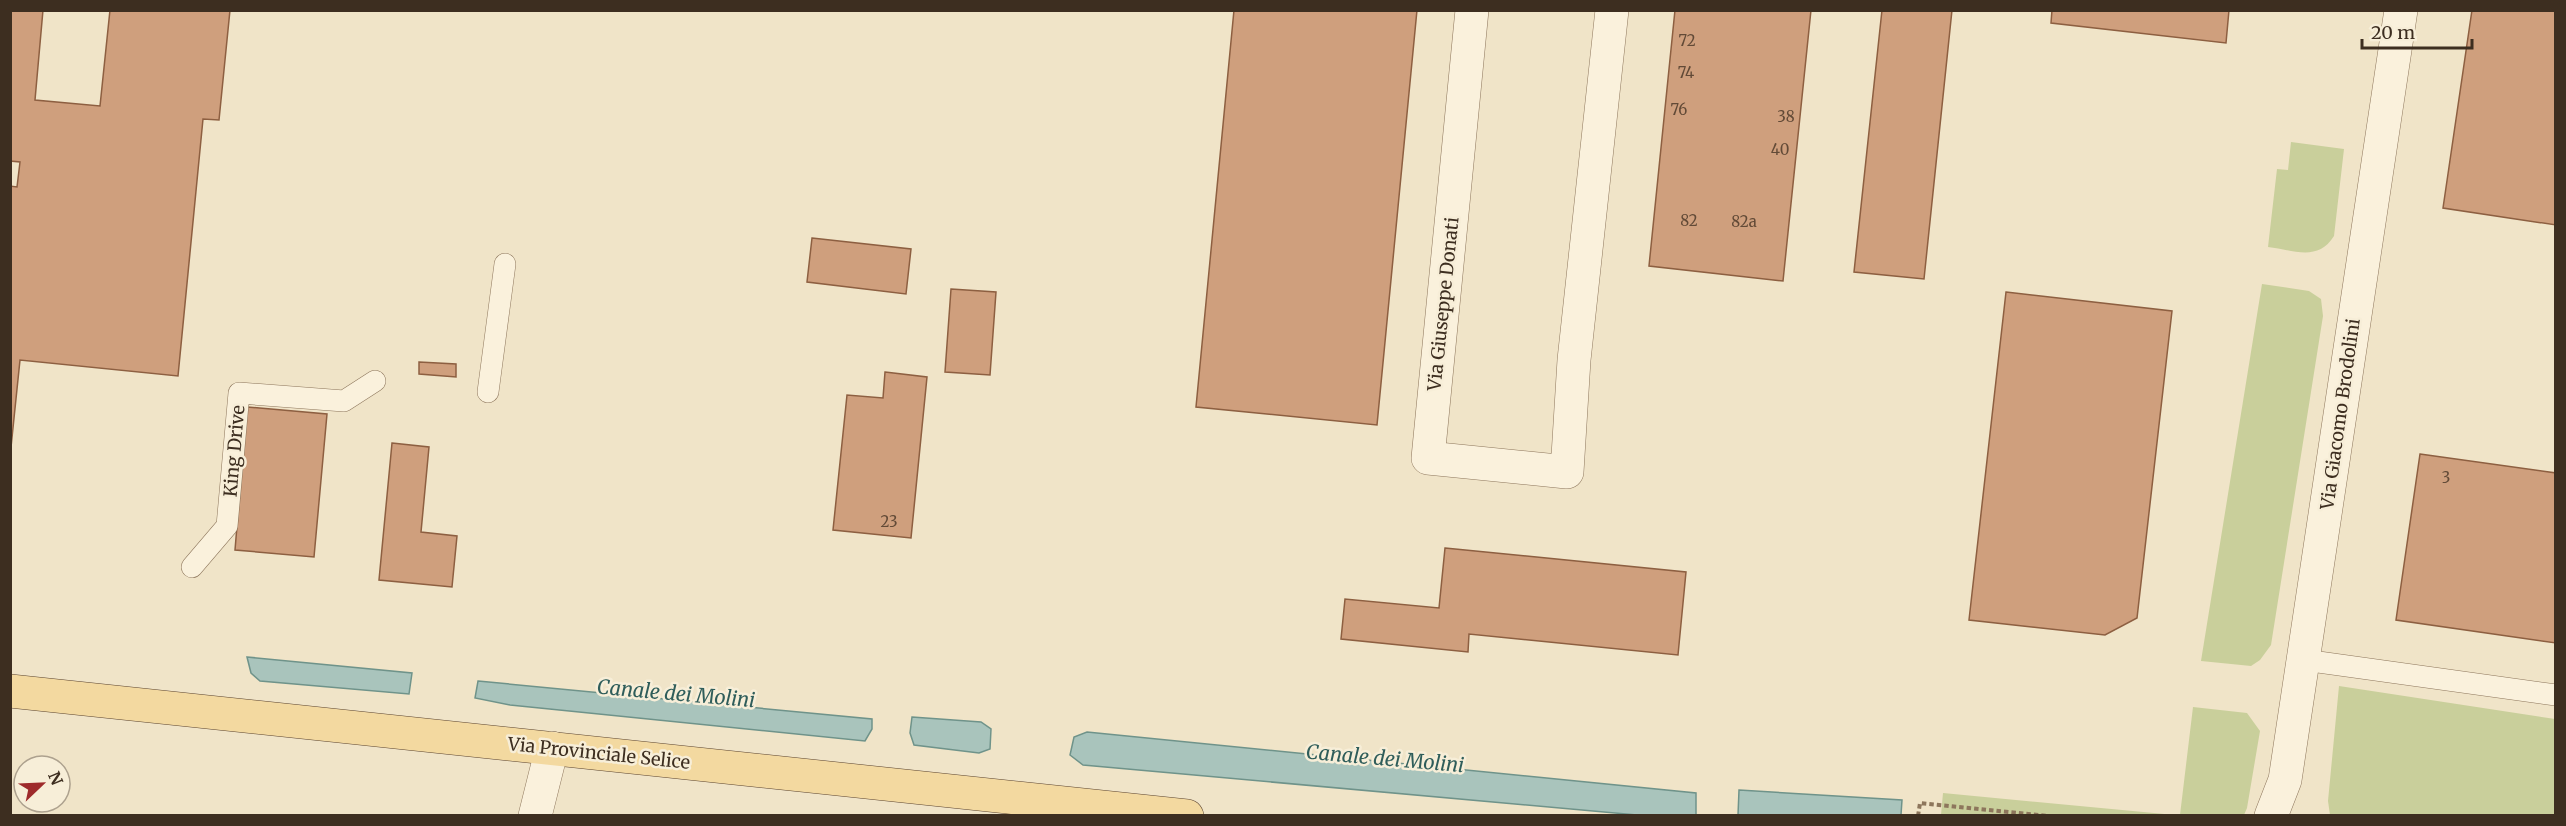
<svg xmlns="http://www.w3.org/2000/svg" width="2566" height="826" viewBox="0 0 2566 826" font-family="Merriweather,serif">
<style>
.green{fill:#c9cf9b}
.water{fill:#a9c4bc;stroke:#6f938a;stroke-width:1.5}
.building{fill:#cf9f7d;stroke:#8d5f41;stroke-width:1.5}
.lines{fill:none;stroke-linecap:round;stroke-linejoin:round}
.service-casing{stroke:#8d765c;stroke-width:22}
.minor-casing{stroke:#8d765c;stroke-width:34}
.primary-casing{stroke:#5b4430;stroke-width:34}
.path{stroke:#8d765c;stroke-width:4;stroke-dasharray:4.5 3;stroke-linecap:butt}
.service{stroke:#faf1dc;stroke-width:21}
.minor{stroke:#faf1dc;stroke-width:33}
.primary{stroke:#f3d9a0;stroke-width:33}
.labels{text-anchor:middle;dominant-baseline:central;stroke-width:5;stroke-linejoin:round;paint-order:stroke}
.number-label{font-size:15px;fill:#624a37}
.street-label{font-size:18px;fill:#3d2e20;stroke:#f7eed8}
.water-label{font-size:20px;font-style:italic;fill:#2f5d5a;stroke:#f7eed8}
</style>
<rect width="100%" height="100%" fill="#f0e4c8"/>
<!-- green -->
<path class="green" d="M2291,142L2344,149L2334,236C2318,262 2294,250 2268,247L2277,169L2288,170Z
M2262,284L2309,291L2321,299L2323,316L2271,645L2260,660L2251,666L2201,661Z
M2339,686L2555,719V815H2330L2328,801Z
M2193,707L2247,713L2260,731L2247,808L2244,815H2180Z
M1943,793L2175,815H1941Z"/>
<!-- water -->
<path class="water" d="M247,657L412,673L409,694L260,681L251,673Z
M478,681L872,719V729L865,741L510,705L475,698Z
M912,717L981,722L991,729L990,749L979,753L914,745L910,733Z
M1087,732L1696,793V815H1637L1083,765L1070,755L1074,737Z
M1739,790L1902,800L1901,815H1738Z"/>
<!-- building -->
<path class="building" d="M10,10H43L35,100L100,106L110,10H230L219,120L203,119L178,376L20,360L10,457V186L17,187L20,162L10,161Z
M1234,10H1417L1377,425L1196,407Z
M1675,10H1811L1783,281L1649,266Z
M1882,10H1952L1924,279L1854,272Z
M2052,10H2229L2226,43L2051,23Z
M2472,10H2556V225L2443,208Z
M812,238L911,249L906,294L807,282Z
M951,289L996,292L990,375L945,372Z
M2006,292L2172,311L2137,618L2105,635L1969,620Z
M419,362L456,364V377L419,374Z
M885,372L927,377L911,538L833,530L847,395L883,398Z
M247,407L327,414L314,557L235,550Z
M392,443L429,447L421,532L457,536L452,587L379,580Z
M2420,454L2556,473V643L2396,620Z
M1445,548L1686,572L1678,655L1469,634L1468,652L1341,639L1345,599L1439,608Z"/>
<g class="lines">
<!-- service casing -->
<g class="service-casing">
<path id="service" d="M488,392L505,264
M192,567L227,526L239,393L344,401L375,381
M2304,660L2556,695"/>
</g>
<!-- minor casing -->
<g class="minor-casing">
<path id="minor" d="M1472,10L1428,458L1567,472L1574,360L1612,10
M535,816L552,748
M2271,816L2285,780L2401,10"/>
</g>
<!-- primary casing -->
<g class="primary-casing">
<path id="primary" d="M10,691L1187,816"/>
</g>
<!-- path -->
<path class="path" d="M1918,816L1920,803L2049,816"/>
<!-- service -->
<use href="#service" class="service"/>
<!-- minor -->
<use href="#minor" class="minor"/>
<!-- primary -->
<use href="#primary" class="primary"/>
</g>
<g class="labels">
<!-- number labels -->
<g class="number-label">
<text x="1687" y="40">72</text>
<text x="1686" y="72">74</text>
<text x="1679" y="109">76</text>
<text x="1786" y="116">38</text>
<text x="1780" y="149">40</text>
<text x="1689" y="220">82</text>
<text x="1744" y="221">82a</text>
<text x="2446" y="477">3</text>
<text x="889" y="521">23</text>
</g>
<!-- street labels -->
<g class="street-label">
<text transform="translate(1443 304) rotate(-84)">Via Giuseppe Donati</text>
<text transform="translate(2340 414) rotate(-82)">Via Giacomo Brodolini</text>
<text transform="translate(234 451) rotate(-85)">King Drive</text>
<text transform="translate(599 753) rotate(6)">Via Provinciale Selice</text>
</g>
<!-- water labels -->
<g class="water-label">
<text transform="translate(676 693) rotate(5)">Canale dei Molini</text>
<text transform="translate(1385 758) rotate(5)">Canale dei Molini</text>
</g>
</g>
<!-- border -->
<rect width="2566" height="826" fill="none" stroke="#3d2e20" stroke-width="24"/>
<!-- north arrow -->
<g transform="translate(42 784) rotate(67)"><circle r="28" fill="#f7eed8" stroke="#ada18e" stroke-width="1.5"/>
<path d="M0-4.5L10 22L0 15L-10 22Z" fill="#9e2a2b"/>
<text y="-9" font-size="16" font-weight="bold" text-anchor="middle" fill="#3d2e20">N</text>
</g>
<!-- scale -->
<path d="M2362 39v9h110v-9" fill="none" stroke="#3d2e20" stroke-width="3"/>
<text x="2371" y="39" font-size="18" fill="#3d2e20" stroke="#f7eed8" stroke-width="4.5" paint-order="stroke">20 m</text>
</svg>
